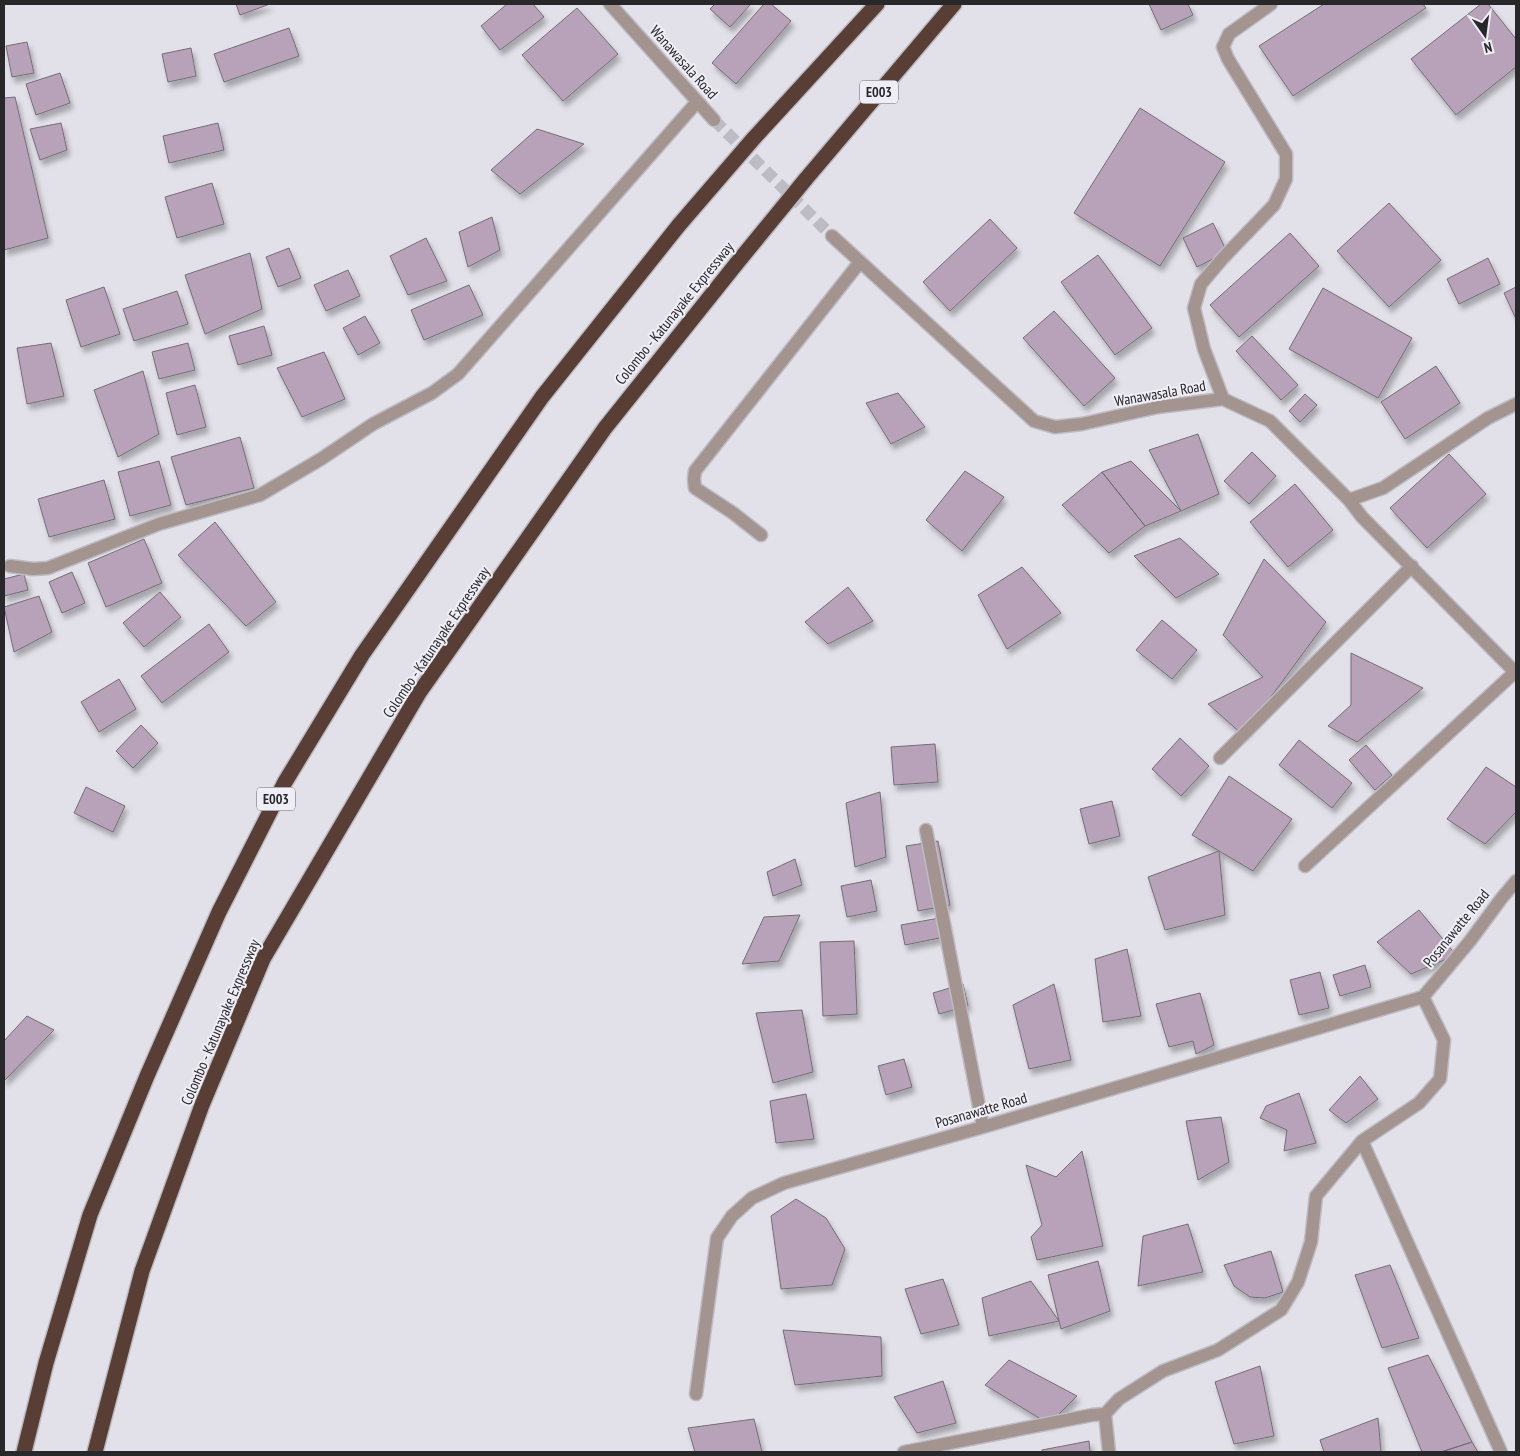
<svg xmlns="http://www.w3.org/2000/svg" width="1520" height="1456" viewBox="0 0 1520 1456" font-family="'PT Sans Narrow',sans-serif">
<style>
.building{fill:#b8a2b9;stroke:#736e73;filter:url(#shadow)}
.lines{fill:none;stroke-linecap:round;stroke-linejoin:round}
.street-tunnel{stroke:#bdbcc3;stroke-width:12;stroke-dasharray:12 6;stroke-linecap:butt}
.lane-casing{stroke:#bdbcc3;stroke-width:15}
.street-casing{stroke:#bdbcc3;stroke-width:15}
.highway-casing{stroke:#bdbcc3;stroke-width:18}
.lane{stroke:#a3948f;stroke-width:12}
.street{stroke:#a3948f;stroke-width:12}
.highway{stroke:#593e35;stroke-width:15}
.highway-bridge-casing{stroke:#bdbcc3;stroke-width:18;stroke-linecap:butt}
.highway-bridge{stroke:#593e35;stroke-width:15}
.labels{text-anchor:middle;dominant-baseline:central;stroke-width:4;stroke-linejoin:round;paint-order:stroke}
.shield{fill:#efeef6;stroke:#646367;stroke-width:1}
.shield-label{font-size:14px;font-weight:bold;fill:#28272a}
.street-label{font-size:15px;fill:#28272a;stroke:#efeef6}
</style>
<defs>
<filter id="shadow"><feDropShadow dx="3" dy="5.5" stdDeviation="2.5" flood-color="#0004"/></filter>
</defs>
<rect width="100%" height="100%" fill="#e2e1e9"/>
<!-- building -->
<path class="building" d="M236,4H270L240,15Z
M507,4H533L544,17L500,50L481,26Z
M715,4H751L730,27L710,9Z
M764,4H771L791,21L736,84L712,63Z
M1149,4H1188L1193,15L1161,30Z
M1324,4H1423L1426,8L1293,96L1259,46Z
M1481,4H1488L1516,39V67L1456,115L1411,59Z
M577,8L618,54L563,101L522,55Z
M289,28L299,56L224,82L214,54Z
M27,42L34,73L12,77L6,46Z
M191,48L196,76L168,82L162,54Z
M60,73L70,103L36,115L26,84Z
M15,97L48,238L4,250V98Z
M1140,108L1225,162L1160,266L1074,213Z
M61,123L67,150L40,160L30,129Z
M218,123L224,150L169,163L163,136Z
M537,129L584,144L520,194L491,170Z
M212,183L224,224L177,238L165,197Z
M1389,203L1441,260L1389,307L1337,251Z
M492,217L500,250L468,267L459,232Z
M990,219L1017,248L950,311L923,282Z
M1213,223L1227,252L1197,267L1183,238Z
M1290,233L1319,266L1239,337L1210,305Z
M426,238L447,281L408,295L390,256Z
M289,248L301,278L278,287L266,257Z
M250,253L262,309L205,334L185,275Z
M1098,255L1152,328L1115,355L1061,282Z
M1488,258L1500,284L1459,304L1447,279Z
M348,270L360,296L326,311L314,285Z
M469,285L483,315L424,340L411,310Z
M104,287L120,334L81,347L66,300Z
M1516,287V319L1504,293Z
M1323,288L1412,338L1378,398L1289,349Z
M177,291L188,324L134,341L123,309Z
M1054,311L1115,378L1084,406L1023,338Z
M365,316L380,343L358,355L343,328Z
M264,326L272,355L238,365L229,336Z
M1252,336L1298,385L1281,400L1236,351Z
M51,343L64,396L27,404L17,348Z
M188,343L195,370L159,379L152,352Z
M324,352L345,399L302,417L277,368Z
M1436,366L1460,403L1405,439L1381,402Z
M143,371L159,434L118,457L94,390Z
M195,385L206,427L177,435L166,393Z
M898,393L925,427L891,444L866,403Z
M1305,394L1317,405L1300,422L1289,411Z
M1198,434L1219,494L1181,511L1149,450Z
M240,437L254,488L186,505L171,457Z
M1252,452L1276,476L1249,504L1224,481Z
M1449,454L1486,494L1427,548L1390,508Z
M159,461L171,505L130,516L118,472Z
M1131,461L1181,511L1145,526L1102,472Z
M965,471L1004,497L962,551L926,520Z
M1102,472L1145,526L1109,553L1062,505Z
M104,480L115,519L49,537L38,499Z
M1295,484L1333,530L1288,567L1250,522Z
M215,522L276,602L246,626L178,555Z
M1180,538L1219,574L1176,598L1134,556Z
M144,539L162,583L106,607L88,563Z
M1264,559L1326,622L1243,735L1208,704L1263,677L1223,635Z
M1022,567L1061,613L1007,649L978,595Z
M72,572L85,603L62,613L49,582Z
M24,574L28,590L4,596V579Z
M848,587L873,621L828,644L805,622Z
M160,592L181,617L144,647L123,623Z
M39,596L52,632L14,652L4,607Z
M1162,620L1197,650L1172,679L1136,650Z
M209,624L229,652L162,703L141,676Z
M1351,653L1423,688L1357,742L1328,726L1351,705Z
M119,679L136,709L99,732L81,702Z
M141,725L158,743L133,768L116,751Z
M1180,738L1209,766L1181,796L1152,769Z
M1299,740L1352,783L1332,808L1279,765Z
M935,744L938,782L894,785L891,747Z
M1366,745L1392,775L1375,790L1349,760Z
M1486,767L1516,787V812L1485,844L1447,819Z
M1229,776L1292,819L1253,871L1192,835Z
M86,787L125,806L113,832L74,813Z
M880,792L886,857L855,867L846,803Z
M1112,801L1120,836L1089,844L1080,809Z
M938,841L950,905L918,911L906,846Z
M1219,851L1225,915L1165,930L1148,877Z
M795,859L802,885L773,896L767,872Z
M871,880L877,911L847,917L841,886Z
M1419,910L1456,955L1411,974L1377,942Z
M800,915L779,961L742,964L764,917Z
M945,917L949,936L905,945L901,925Z
M854,941L857,1014L823,1016L820,942Z
M1127,949L1141,1016L1103,1022L1095,959Z
M1365,965L1371,987L1340,996L1333,975Z
M1320,972L1329,1008L1299,1015L1290,980Z
M963,984L968,1006L939,1014L933,993Z
M1054,984L1071,1060L1029,1069L1013,1005Z
M1200,993L1214,1045L1196,1054L1193,1041L1169,1047L1156,1004Z
M802,1010L813,1072L773,1083L756,1013Z
M27,1016L54,1030L4,1081V1041Z
M904,1059L912,1087L886,1095L878,1066Z
M1360,1076L1378,1099L1346,1123L1329,1110Z
M1299,1093L1316,1143L1284,1151L1287,1130L1260,1118L1266,1106Z
M806,1094L814,1139L776,1143L770,1101Z
M1221,1117L1229,1162L1198,1180L1186,1121Z
M1082,1151L1103,1246L1037,1260L1031,1237L1042,1225L1026,1165L1056,1177Z
M796,1199L826,1218L845,1249L832,1285L781,1289L771,1216Z
M1188,1224L1203,1272L1138,1286L1143,1236Z
M1271,1251L1283,1292L1265,1298L1250,1297L1234,1286L1224,1265Z
M1098,1261L1110,1311L1061,1329L1048,1275Z
M1390,1265L1419,1338L1382,1348L1355,1275Z
M943,1279L959,1325L921,1334L905,1289Z
M1031,1281L1059,1321L989,1336L982,1298Z
M783,1330L881,1337L882,1376L795,1385Z
M1428,1355L1472,1442L1441,1452H1422L1388,1368Z
M1009,1360L1077,1396L1049,1424L985,1385Z
M1260,1366L1274,1436L1234,1444L1215,1382Z
M943,1381L956,1423L917,1433L894,1397Z
M1378,1418L1381,1452H1324L1320,1440Z
M754,1419L762,1452H695L688,1428Z
M1089,1441L1090,1452H1042V1450Z
M1472,1442L1478,1452H1441Z"/>
<g class="lines">
<!-- street-tunnel -->
<path class="street-tunnel" d="M714,120L832,236"/>
<!-- lane casing -->
<g class="lane-casing">
<path id="lane" d="M761,535L733,513L695,488L694,479L695,471L860,262"/>
</g>
<!-- street casing -->
<g class="street-casing">
<path id="street" d="M610,4L714,120
M832,236L1034,421L1055,427L1082,424L1158,407L1223,399L1270,421L1349,500L1362,517L1516,673
M1223,399L1204,349L1194,308L1201,284L1223,258L1274,205L1286,179V154L1228,59L1223,47L1229,34L1271,4
M1349,500L1383,488L1488,418L1516,404
M10,566L33,569L48,568L159,524L260,495L321,459L373,424L432,393L458,374L697,102
M1220,758L1412,566
M926,830L983,1127
M1305,866L1515,672
M1423,997L1470,941L1501,899L1516,881
M1362,1141L1501,1452
M696,1394L717,1238L732,1216L752,1198L784,1183L983,1127L1423,997L1444,1040L1440,1079L1419,1103L1362,1141L1316,1196L1311,1242L1298,1282L1281,1310L1218,1350L1163,1371L1119,1399L1105,1414L1109,1452
M904,1452L1092,1415L1105,1414"/>
</g>
<!-- highway casing -->
<g class="highway-casing">
<path id="highway" d="M754,138L877,4
M805,180L954,4
M24,1452L46,1363L90,1215L147,1076L219,912L285,782L362,655L542,397L679,225
M95,1452L142,1271L202,1105L263,959L419,693L605,428L737,263"/>
</g>
<!-- lane -->
<use href="#lane" class="lane"/>
<!-- street -->
<use href="#street" class="street"/>
<!-- highway -->
<use href="#highway" class="highway"/>
<!-- highway-bridge casing -->
<g class="highway-bridge-casing">
<path id="highway-bridge" d="M679,225L754,138
M737,263L805,180"/>
</g>
<!-- highway-bridge -->
<use href="#highway-bridge" class="highway-bridge"/>
</g>
<g class="labels">
<!-- shield labels -->
<g class="shield">
<rect x="860" y="80.5" width="38" height="23" rx="4"/>
<rect x="257" y="787.5" width="38" height="23" rx="4"/>
</g>
<g class="shield-label">
<text x="879" y="92">E003</text>
<text x="276" y="799">E003</text>
</g>
<!-- street labels -->
<g class="street-label">
<text transform="translate(684 62) rotate(48)">Wanawasala Road</text>
<text transform="translate(674 313) rotate(-51)">Colombo - Katunayake Expressway</text>
<text transform="translate(1160 393) rotate(-10)">Wanawasala Road</text>
<text transform="translate(436 642) rotate(-56)">Colombo - Katunayake Expressway</text>
<text transform="translate(1456 928) rotate(-51)">Posanawatte Road</text>
<text transform="translate(220 1022) rotate(-67)">Colombo - Katunayake Expressway</text>
<text transform="translate(981 1110) rotate(-16)">Posanawatte Road</text>
</g>
</g>
<!-- border -->
<rect width="1520" height="1456" fill="none" stroke="#28272a" stroke-width="10"/>
<!-- north arrow -->
<g transform="translate(1485 35) rotate(166)" stroke="#efeef6" stroke-width="4" paint-order="stroke">
<path d="M0-4L9 19L0 12L-9 19Z" fill="#28272a"/>
<text y="-8" font-size="14" font-weight="bold" text-anchor="middle" fill="#28272a">N</text>
</g>
</svg>
